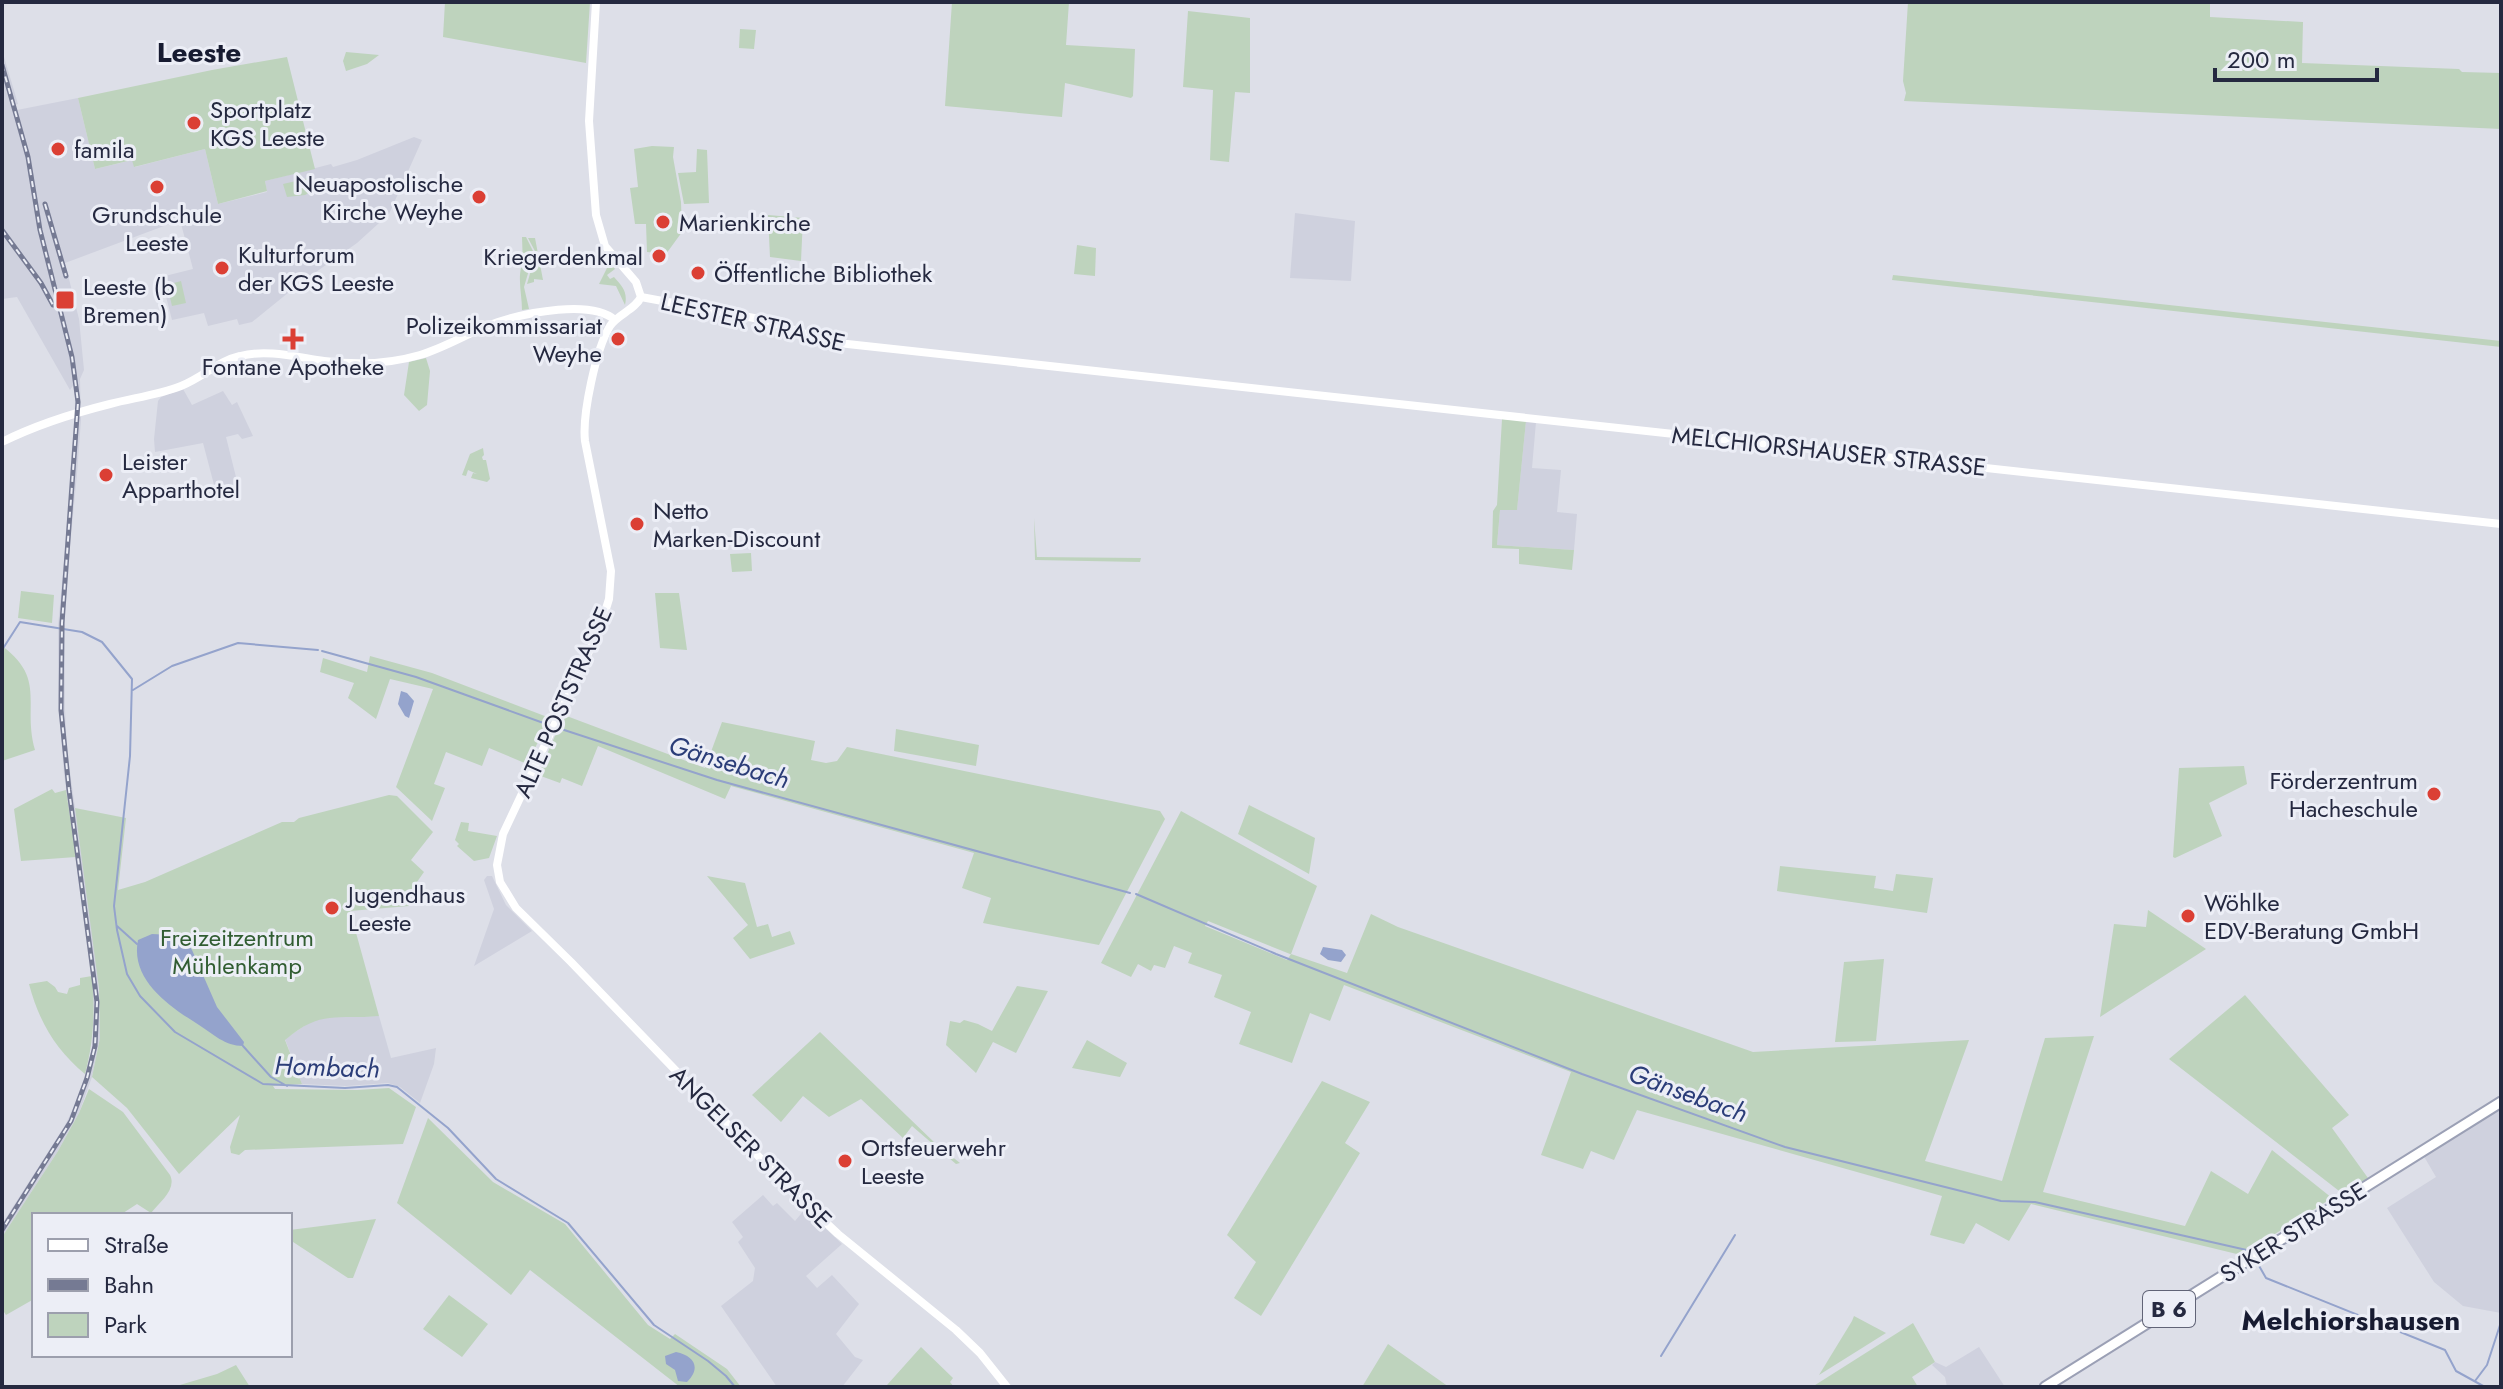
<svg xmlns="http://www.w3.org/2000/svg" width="2503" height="1389" viewBox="0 0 2503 1389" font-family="Jost,sans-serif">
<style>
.built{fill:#cfd1de}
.green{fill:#bed3bd;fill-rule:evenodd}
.water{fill:#94a3cc}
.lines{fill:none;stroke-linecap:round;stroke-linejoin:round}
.stream{stroke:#94a3cc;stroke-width:2}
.primary-casing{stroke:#9ba0b5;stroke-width:13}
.secondary{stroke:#fff;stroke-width:8}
.primary{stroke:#fff;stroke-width:9}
.rail-casing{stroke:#757a93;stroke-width:5}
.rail{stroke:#eceef6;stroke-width:2;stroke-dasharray:6;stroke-linecap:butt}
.poi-dot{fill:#db3f34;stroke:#eceef6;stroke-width:3}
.labels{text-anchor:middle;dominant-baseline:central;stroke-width:6;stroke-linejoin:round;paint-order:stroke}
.shield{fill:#eceef6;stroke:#616477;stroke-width:2}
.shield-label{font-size:22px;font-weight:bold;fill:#252940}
.poi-label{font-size:24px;fill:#252940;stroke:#eceef6;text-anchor:start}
.street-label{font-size:24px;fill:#252940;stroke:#eceef6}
.park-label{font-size:24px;fill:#315d32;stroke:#eceef6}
.water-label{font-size:26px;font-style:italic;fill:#2b3d78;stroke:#eceef6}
.quarter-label{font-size:28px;font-weight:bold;fill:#171b31;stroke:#eceef6}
</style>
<rect width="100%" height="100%" fill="#dddfe8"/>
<!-- built -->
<path class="built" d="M2,50L18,104L15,105L17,110L78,98L95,169L133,160L135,167L205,149L218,204L267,192L265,181L331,164L333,167L357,160L414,137L422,140L389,214L357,243L299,284L252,322L239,325L237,319L208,326L204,313L172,320L161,277L193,269L180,220L65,263L79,319L84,370L80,379L81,420L77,474L65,597V709L67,751L98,971L100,1038L92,1077L79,1113L58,1151L2,1237V1224L64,1127L79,1097L92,1049L94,1023L92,976L64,774L58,695V626L74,455L75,399L74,384L70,390L17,297L2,299Z
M1295,213L1355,221L1351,281L1290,278Z
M183,389L192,405L223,391L232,405L237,402L253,436L242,439L238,434L226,437L238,485L224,496H217L203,443L155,452L154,439L158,401L161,397Z
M1526,421L1536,422L1532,468L1561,470L1557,512L1577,514L1574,550L1497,545L1500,510L1517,509Z
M487,876H492L506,905L532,931L474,966L494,909L484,880Z
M379,1016L391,1058L436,1048L434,1064L420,1103L400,1087L388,1083L346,1086L302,1084L285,1039L313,1020L328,1017Z
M2501,1096V1313L2463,1306L2434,1282L2387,1208L2436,1177L2419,1148Z
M763,1195L773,1206L777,1203L795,1221L805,1209L842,1244L806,1276L817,1288L832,1275L859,1304L836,1334L855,1357L863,1360L842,1387H777L721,1306L753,1281L755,1268L738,1242L743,1237L732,1222Z
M1979,1347L2005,1387H1947L1945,1377L1932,1365L1935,1362L1946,1367Z"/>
<!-- green -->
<path class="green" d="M445,2H590L586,63L443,37Z
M952,2H1069L1066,45L1135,49L1133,96L1131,98L1065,83L1062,117L945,106Z
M1908,2H2210V17L2303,22L2302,63L2459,69L2462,72L2501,73V129L1904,101L1906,93L1903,81Z
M1188,11L1250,18V93L1235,92L1229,162L1210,160L1213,90L1183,87Z
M740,29L756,30L754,49L739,48Z
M346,52L379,55L367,64L346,71L343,61Z
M287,57L315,169L265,181L267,191L218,204L205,149L134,167L132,160L95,169L78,98L212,70Z
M652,146L674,147L673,157L681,202L682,232L666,254L647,252L646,224H635L630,188L638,187L634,149Z
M697,149L707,150L709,203L684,204L678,173L696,172Z
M309,178L312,191L305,195L287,197L283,184Z
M768,215L803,218L801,261L770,257Z
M522,237H526L534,253L524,287L529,309L522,310C522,296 518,281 521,268L523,267Z
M528,238H535L543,280L534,279V282L527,284L536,253Z
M1077,245L1096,248L1095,276L1074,274Z
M610,262L615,269L607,275L610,279L614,277C622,286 628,292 625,305L616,286L599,284Z
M1893,275L2501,341V347L1892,280Z
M181,281L186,303L172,306L167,285Z
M426,358L430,371L427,405L419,411L404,395L409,362Z
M1502,419L1526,421L1517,510H1500L1497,545L1574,550L1572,570L1519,564V549L1492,548L1493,511L1497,505Z
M483,448L484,455L482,457L483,460H486L490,479L487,482L471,478L473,473L477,474L468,470L466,476L462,475L470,454Z
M1034,518L1037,557L1141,558L1140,562L1035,560Z
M751,553L752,571L732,572L730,554Z
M21,591L54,595L52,623L18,618Z
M655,593H679L687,650L660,648Z
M2,646C47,679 22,705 35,750L2,761Z
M370,656L432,673L550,718L527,764L489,748L482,766L446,752L434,784L445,788L432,821L396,787L433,689L390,679L376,719L348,698L354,683L320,672L323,658L367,672Z
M564,715L705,768L722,722L815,741L811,760L826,763L837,761L847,747L1160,811L1165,819L1099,945L983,923L991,898L962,888L974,853L731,786L725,799L598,746L582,786L562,778L560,783L538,775Z
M896,729L979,745L976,766L894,751Z
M2244,766L2247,784L2209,803L2222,836L2175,858L2173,857L2179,768Z
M52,789L55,793L66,790L76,857L21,861L14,809Z
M389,795L397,796L433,832L411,860L424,872L412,889L409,906L350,911L379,1016C336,1020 322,1009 285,1040L302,1084L273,1086L275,1089L357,1090L389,1088L416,1107L403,1144L245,1150L239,1155L231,1153L230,1147L240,1115L179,1174L127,1108L92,1077L100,1038L99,988L75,808L126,818L118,890L145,882L282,822H294L299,818Z
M1249,805L1315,838L1309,874L1238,834Z
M1181,811L1317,886L1291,954L1347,973L1371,914L1398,927L1753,1052L1969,1040L1925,1161L2002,1181L2045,1038L2094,1036L2043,1192L2185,1226L2211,1171L2248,1194L2272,1150L2332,1198L2259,1244L2245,1256L2031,1204L2009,1241L1976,1223L1964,1244L1930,1235L1942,1196L1637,1110L1614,1160L1591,1151L1583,1169L1541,1155L1571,1072L1344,985L1330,1021L1310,1013L1292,1063L1239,1044L1251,1012L1214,997L1222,975L1188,963L1192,953L1174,946L1165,968L1154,965L1151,971L1138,964L1131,977L1101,963ZM1208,921L1290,954H1291L1287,960L1205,926Z
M461,822L469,823L468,831L497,836L489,858L474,861L457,846L459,844L455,840Z
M1780,866L1876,876L1874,888L1893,891L1896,874L1933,878L1927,913L1777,891Z
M707,876L745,883L757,927L768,924L772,937L790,931L795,944L750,959L733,938L748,925Z
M2148,910L2206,949L2100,1017L2114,924L2146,927Z
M1884,959L1876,1041L1835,1042L1844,962Z
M92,976C95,1010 94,1041 85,1074C56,1050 39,1022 29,984L47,981L55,987L58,992L67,994L69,988L80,985V978Z
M1017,986L1048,991L1016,1053L993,1042L976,1073L946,1045L950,1021L960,1023L964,1020L978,1024L992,1031Z
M2245,995L2349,1115L2332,1128L2368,1178L2343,1194L2169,1059Z
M820,1032L936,1144L960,1163L956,1164L912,1126L903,1138L861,1099L829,1117L803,1096L781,1122L752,1095Z
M1087,1040L1127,1063L1120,1077L1072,1068Z
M1322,1081L1370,1102L1345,1143L1360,1153L1261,1316L1234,1298L1256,1262L1227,1235Z
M89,1089L123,1112L170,1175C177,1189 160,1202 151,1213L137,1204L120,1215H34V1299L6,1315L2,1309V1237L58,1151L79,1113Z
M428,1118L493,1182L565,1224L648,1325L670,1339L675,1334L727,1369L741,1387H680L530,1270L511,1295L397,1203Z
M376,1219L353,1278H348L290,1240V1230Z
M449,1295L488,1324L462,1357L423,1329Z
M1854,1316L1886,1333L1819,1375L1852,1321Z
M1913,1323L1935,1362L1912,1377L1918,1387H1812Z
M1388,1344L1449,1387H1362Z
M921,1347L953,1378L950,1382L954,1387H889L887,1385Z
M236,1365L250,1387H173L217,1374Z"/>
<!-- water -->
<path class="water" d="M401,691L407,693L414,701L409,718L405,716L398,704Z
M152,934L172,935L187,943L192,950L217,1007L244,1042L243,1046C225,1046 213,1034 199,1025C169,1006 130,980 138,940Z
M1323,947L1342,950L1346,955L1341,962L1328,960L1320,954Z
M676,1352C695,1356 701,1368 687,1382L678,1381L675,1370L666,1364L665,1356Z"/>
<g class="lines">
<!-- stream -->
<path class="stream" d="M2,650L20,622L82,632L102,642L132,679L130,756L114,906L117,930L127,974L140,996L175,1032L263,1084L345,1088L388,1085L397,1087L448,1128L496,1179L568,1223L654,1325L708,1361L726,1376L735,1387
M322,651L416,677L549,725
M133,690L172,666L238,643L318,650
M555,727L717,780L1130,893
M1136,894L1276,954L1582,1074L1785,1147L2001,1201L2035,1202L2251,1251
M117,926L137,944
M243,1046L271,1077L287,1086
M2258,1264L2266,1278L2445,1350L2456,1371L2485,1387
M1661,1356L1735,1235
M2475,1381L2487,1365L2501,1322"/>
<!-- primary casing -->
<g class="primary-casing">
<path id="primary" d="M2045,1387L2501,1102"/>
</g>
<!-- secondary -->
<path class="secondary" d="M596,2L589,121L596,215L605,246L636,282L641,297
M641,297L765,320L829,342L2501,524
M641,297C635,310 618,314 610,326C596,349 582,415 585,441L611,571L609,599L600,628L503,834L497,865L500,882L516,908L571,962L790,1189L838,1234L956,1330L980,1353L1007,1387
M2,442C36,425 74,413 110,404C133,398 158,395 181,386C202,378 218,361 240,356C267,349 296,357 324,361C355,365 389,364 420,355C447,347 471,331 498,322C526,313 591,299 615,320"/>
<!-- primary -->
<use href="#primary" class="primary"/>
<!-- rail casing -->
<g class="rail-casing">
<path id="rail" d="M2,65L28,157L40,230L72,357L78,402L62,623L61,710L69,790L97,1002L95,1046L87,1078L71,1121L2,1230
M45,204L66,276
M2,230L41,283L53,305"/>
</g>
<!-- rail -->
<use href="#rail" class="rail"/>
</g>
<!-- markers -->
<g class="poi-dot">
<circle cx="194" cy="123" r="8"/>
<circle cx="58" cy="149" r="8"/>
<circle cx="157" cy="187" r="8"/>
<circle cx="479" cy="197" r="8"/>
<circle cx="663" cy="222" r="8"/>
<circle cx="659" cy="256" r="8"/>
<circle cx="222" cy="268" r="8"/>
<circle cx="698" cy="273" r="8"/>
<rect x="55" y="290" width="20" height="20" rx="4"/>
<path d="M289 327h8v8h8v8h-8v8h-8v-8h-8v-8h8z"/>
<circle cx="618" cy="339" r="8"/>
<circle cx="106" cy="475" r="8"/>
<circle cx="637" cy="524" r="8"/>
<circle cx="2434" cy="794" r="8"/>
<circle cx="332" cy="908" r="8"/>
<circle cx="2188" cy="916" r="8"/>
<circle cx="845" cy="1161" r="8"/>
</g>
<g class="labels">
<!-- shield labels -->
<rect class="shield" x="2143" y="1291" width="52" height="36" rx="6"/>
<g class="shield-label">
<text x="2169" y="1309">B 6</text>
</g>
<!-- poi labels -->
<g class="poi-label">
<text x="210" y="109">Sportplatz<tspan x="210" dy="28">KGS Leeste</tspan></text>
<text x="74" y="149">famila</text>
<text x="463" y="183" text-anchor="end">Neuapostolische<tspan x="463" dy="28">Kirche Weyhe</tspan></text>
<text x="157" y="214" text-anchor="middle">Grundschule<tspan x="157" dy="28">Leeste</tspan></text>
<text x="679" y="222">Marienkirche</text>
<text x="238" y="254">Kulturforum<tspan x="238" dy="28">der KGS Leeste</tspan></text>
<text x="643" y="256" text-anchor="end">Kriegerdenkmal</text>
<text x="714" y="273">Öffentliche Bibliothek</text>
<text x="83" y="286">Leeste (b<tspan x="83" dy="28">Bremen)</tspan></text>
<text x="602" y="325" text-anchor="end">Polizeikommissariat<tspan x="602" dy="28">Weyhe</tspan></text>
<text x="293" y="366" text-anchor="middle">Fontane Apotheke</text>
<text x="122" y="461">Leister<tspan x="122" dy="28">Apparthotel</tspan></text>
<text x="653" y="510">Netto<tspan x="653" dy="28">Marken-Discount</tspan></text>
<text x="2418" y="780" text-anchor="end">Förderzentrum<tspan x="2418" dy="28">Hacheschule</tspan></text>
<text x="348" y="894">Jugendhaus<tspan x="348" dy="28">Leeste</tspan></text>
<text x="2204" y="902">Wöhlke<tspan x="2204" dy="28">EDV-Beratung GmbH</tspan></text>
<text x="861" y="1147">Ortsfeuerwehr<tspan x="861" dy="28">Leeste</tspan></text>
</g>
<!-- street labels -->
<g class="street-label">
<text transform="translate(753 322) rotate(13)">LEESTER STRASSE</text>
<text transform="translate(1829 451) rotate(6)">MELCHIORSHAUSER STRASSE</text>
<text transform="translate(563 702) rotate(-66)">ALTE POSTSTRASSE</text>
<text transform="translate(751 1147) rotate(45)">ANGELSER STRASSE</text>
<text transform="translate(2293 1232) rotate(-32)">SYKER STRASSE</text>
</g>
<!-- park labels -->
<g class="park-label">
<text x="237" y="937">Freizeitzentrum<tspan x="237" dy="28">Mühlenkamp</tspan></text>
</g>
<!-- water labels -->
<g class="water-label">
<text transform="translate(729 762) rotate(17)">Gänsebach</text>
<text transform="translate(327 1067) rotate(2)">Hombach</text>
<text transform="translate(1688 1093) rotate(20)">Gänsebach</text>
</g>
<!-- quarter labels -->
<g class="quarter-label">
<text x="199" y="52">Leeste</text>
<text x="2351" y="1320">Melchiorshausen</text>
</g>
</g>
<!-- border -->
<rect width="2503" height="1389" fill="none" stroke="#252940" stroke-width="8"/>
<!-- legend -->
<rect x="32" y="1213" width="260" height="144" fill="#eceef6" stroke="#9c9fad" stroke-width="2"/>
<rect x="48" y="1239" width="40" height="12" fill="#ffffff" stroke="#9c9fad" stroke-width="2"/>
<text x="104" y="1253" font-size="24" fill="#252940">Straße</text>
<rect x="48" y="1279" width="40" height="12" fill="#757a93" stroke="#9c9fad" stroke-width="2"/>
<text x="104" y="1293" font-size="24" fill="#252940">Bahn</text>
<rect x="48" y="1313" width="40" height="24" fill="#bed3bd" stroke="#9c9fad" stroke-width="2"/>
<text x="104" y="1333" font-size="24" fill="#252940">Park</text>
<!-- scale -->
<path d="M2215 68v12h162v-12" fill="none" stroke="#252940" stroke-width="4"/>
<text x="2227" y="68" font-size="24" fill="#252940" stroke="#eceef6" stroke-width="6" paint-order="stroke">200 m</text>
</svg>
